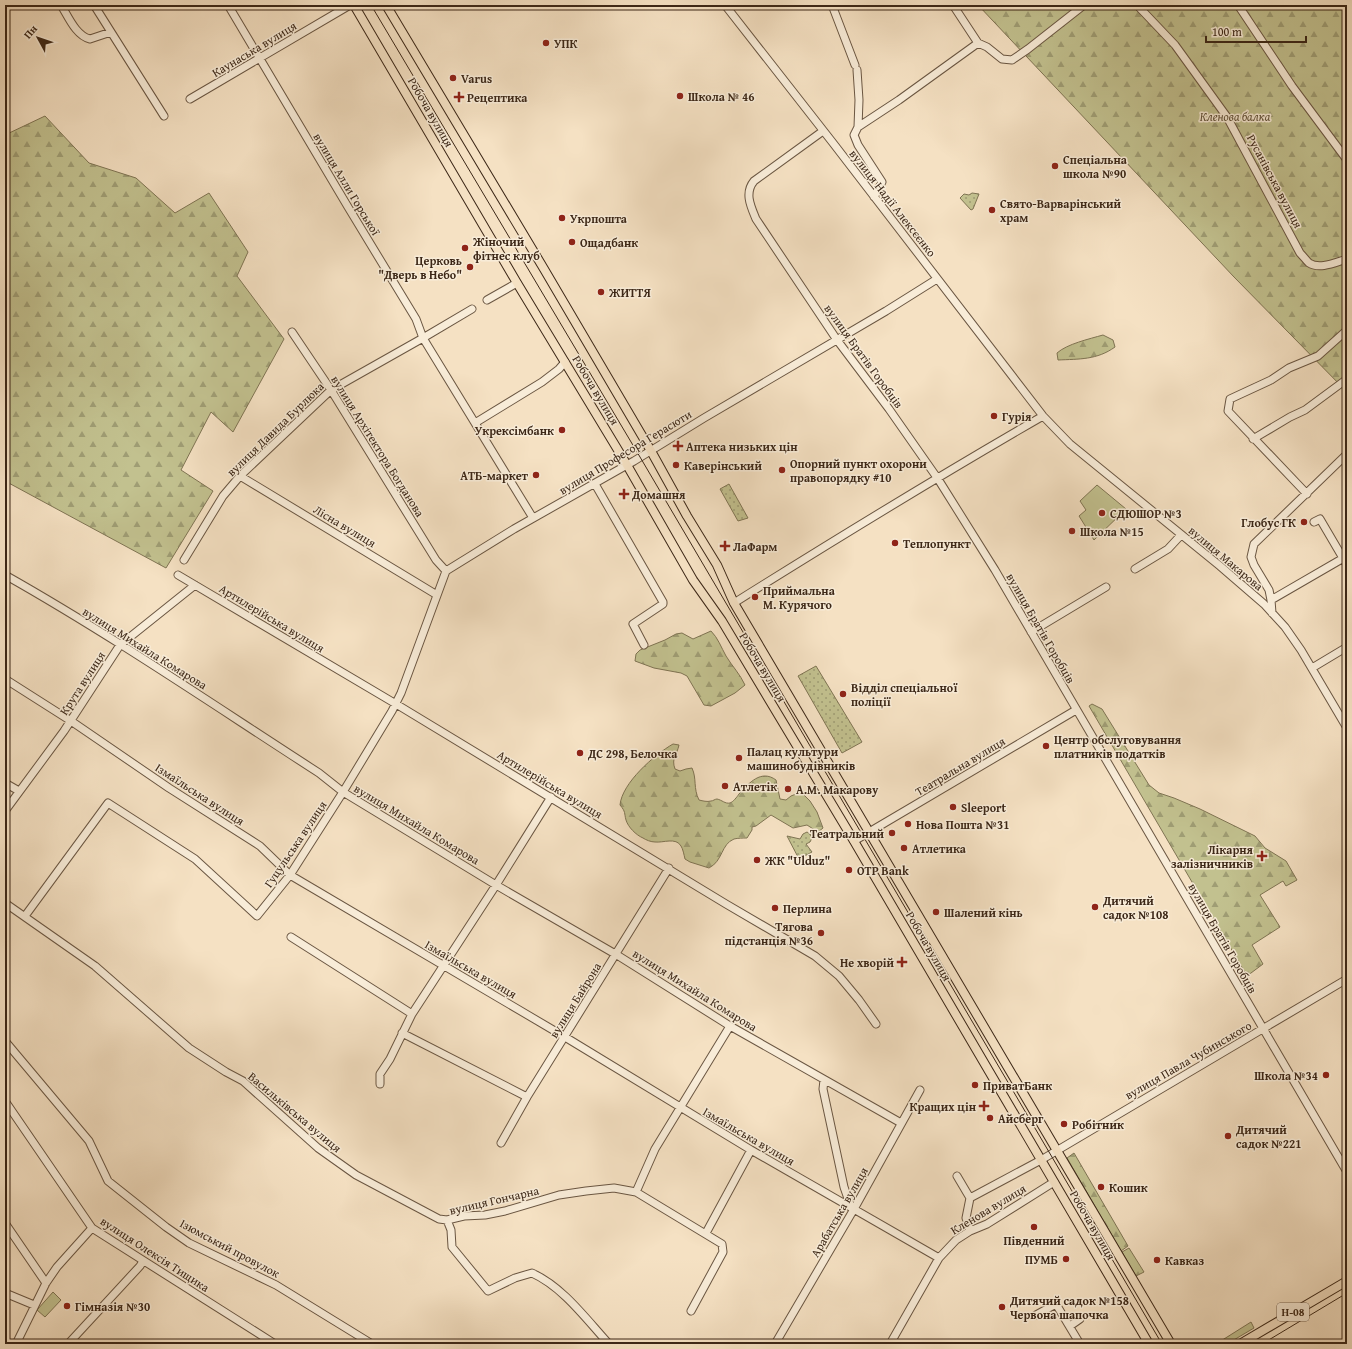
<svg xmlns="http://www.w3.org/2000/svg" width="1352" height="1349" viewBox="0 0 1352 1349" font-family="'Gentium Book Plus',serif">
<style>
.grass{fill:url(#grass-dots);stroke:#7f7453}
.forest{fill:url(#forest-firs);stroke:#7f7453}
.garden{fill:#c2c18f;stroke:#7f7453}
.lines{fill:none;stroke-linecap:round;stroke-linejoin:round}
.minor-casing{stroke:#6a5642;stroke-width:9}
.major-casing{stroke:#3c2717;stroke-width:10}
.minor{stroke:#f8ecd8;stroke-width:7}
.major{stroke:#f5e1c3;stroke-width:8}
.tram{stroke:#3c2717;stroke-width:1}
.poi-dot{fill:#8f2418;stroke:#f8ecd8;stroke-width:1.5}
.labels{text-anchor:middle;dominant-baseline:central;stroke-width:3;stroke-linejoin:round;paint-order:stroke}
.shield{fill:#f8ecd8;stroke:#746251;stroke-width:1}
.shield-label{font-size:11px;font-weight:bold;fill:#3c2717}
.poi-label{font-size:12px;font-weight:bold;fill:#3c2717;stroke:#f8ecd8;text-anchor:start}
.street-label{font-size:12px;fill:#3c2717;stroke:#f8ecd8}
.park-label{font-size:12px;font-style:italic;fill:#5e4e35;stroke:#f8ecd8}
</style>
<defs>
<pattern id="grass-dots" width="8" height="8" patternUnits="userSpaceOnUse"><rect width="8" height="8" fill="#c2c18f"/><path d="M2 2h.1M6 6h.1" fill="none" stroke="#9f9d74" stroke-width="1.8" stroke-linecap="round"/></pattern>
<pattern id="forest-firs" width="22" height="20" patternUnits="userSpaceOnUse"><rect width="22" height="20" fill="#c2c18f"/><path d="M5 1l3.5 6h-7zM16 11l3.5 6h-7z" fill="#9f9d74"/></pattern>
</defs>
<rect width="100%" height="100%" fill="#f5e1c3"/>
<filter id="stains"><feTurbulence type="fractalNoise" baseFrequency=".005" numOctaves="4"/><feColorMatrix values="0 0 0 0 .2 0 0 0 0 .09 0 0 0 0 .02 0 0 0 .5 -.17"/></filter>
<radialGradient id="worn" r=".72"><stop offset=".6" stop-color="#630" stop-opacity="0"/><stop offset="1" stop-color="#630" stop-opacity=".3"/></radialGradient>
<!-- grass -->
<path class="grass" d="M972,193L979,194L973,209L971,210L960,198L964,194L969,195Z
M729,484L748,518L738,521L720,489Z
M816,666L862,742L842,753L798,676Z
M807,832L810,834L812,838L810,842L806,844L812,852L799,859L787,836L800,839L803,834Z"/>
<!-- forest -->
<path class="forest" d="M978,5H1347V392L1234,277Z
M45,116L89,163L136,178L175,213L209,193L248,252L237,276L284,339L233,432L211,412L181,470L213,491L166,568L5,481V135Z
M1103,335L1113,340L1115,347C1097,360 1079,359 1058,360L1057,353C1067,344 1089,339 1103,335Z
M711,631C718,638 721,647 726,656C732,666 740,674 745,685L735,693L711,706L704,705L687,676L681,673L654,668L635,661L636,654L640,650L665,640L676,634L682,633L693,639Z
M1092,704L1102,709L1149,785L1159,793L1174,798L1200,809L1255,836L1265,848L1286,861L1297,880L1286,886L1283,881L1260,895L1280,927L1252,945L1263,964L1247,976L1089,706Z
M673,744L679,745C677,755 671,758 675,769L680,771L686,769L692,768C697,779 693,788 699,800C703,801 707,802 711,801C713,801 715,799 717,799C722,800 725,804 730,803C733,802 737,797 739,794C749,783 761,769 776,780L780,799L786,800L791,796L801,792L810,801L817,812L823,828L818,832L807,825L793,828L771,815L756,826L752,827V830L747,838C743,838 738,838 734,839C721,844 723,861 709,868L690,862L685,859C684,855 683,849 681,846C676,837 663,843 655,842C651,842 646,840 643,838C636,835 628,827 626,820C624,813 626,812 620,805C622,783 654,755 673,744Z
M1074,1153L1128,1246L1121,1251L1067,1158Z
M1129,1248L1144,1272L1136,1276L1122,1252Z
M1251,1322L1254,1328L1227,1344H1216Z"/>
<!-- garden -->
<path class="garden" d="M1097,485L1126,509L1094,540L1079,516L1086,510L1080,501Z
M53,1292L61,1300L45,1317L37,1310Z"/>
<g class="lines">
<!-- minor casing -->
<g class="minor-casing">
<path id="minor" d="M61,5C68,16 76,36 90,39L111,32
M94,5L164,116
M228,5L348,207L416,319L423,338L533,518
M725,5L833,143L1043,416L1070,444L1220,566L1264,604L1285,627L1301,650L1347,728
M832,5L855,65
M953,5L978,43L987,47L1002,59L1012,60L1028,49L1084,5
M1137,5L1175,45L1227,117L1300,253C1303,256 1306,260 1309,263C1320,270 1336,262 1347,259
M1238,5L1292,86L1347,160
M857,70L859,100L858,127L899,100L978,43
M190,99L350,5
M858,127L854,135L858,145L882,182L874,197
M823,131L754,181C744,193 751,207 756,219L837,340L889,409L938,479L995,570L1347,1172
M487,300L517,283
M292,332L331,390L436,560L446,571
M475,423L542,382L559,369L565,362
M1253,439L1290,417L1305,410L1347,379
M240,476L437,595
M595,484L663,602V604L633,624L644,645
M1307,494L1228,411L1230,399L1271,380L1289,368L1318,356L1347,330
M1314,522L1320,519L1347,565
M184,560L223,496L240,476L331,390L423,338L472,309
M1135,569L1168,549L1181,535
M5,575C113,636 215,706 319,773L343,792L496,885L617,955L730,1026L901,1123
M178,575L396,704L726,904L815,956L839,976L859,1000L876,1024
M1271,600L1347,556
M734,603C836,539 939,476 1043,416
M1272,613L1271,600L1269,590L1254,565L1251,557L1254,544L1347,454
M1031,632L1106,587
M1312,668L1347,647
M5,679L71,721L169,788L260,846L290,875L565,1037L751,1150L939,1258
M5,783L19,791
M5,811L64,731L120,645L195,585
M854,841L1076,710
M5,903L95,966L189,1048L226,1072L243,1081L318,1148L356,1175L439,1219L447,1220L464,1216L485,1215L505,1211L559,1195L586,1191L614,1188L636,1192L722,1244L723,1252L691,1311
M25,916L108,803L195,859L257,916L290,875L343,792L392,711L401,693L446,571L514,529L634,461L704,418L886,311L937,279
M291,937L412,1014
M402,1033L527,1097
M5,1041L89,1141L108,1181L166,1227L189,1243L276,1285L372,1344
M824,1080L823,1089L844,1187L851,1207
M380,1084V1074L390,1059L412,1014L496,885L551,797
M5,1101L92,1228L275,1344
M501,1143L527,1097L669,868
M957,1176L970,1198
M636,1192L655,1149L730,1026
M447,1220L451,1230L452,1247L488,1291L515,1278L532,1273C563,1287 586,1319 609,1344
M5,1223L46,1283
M970,1231L966,1218L970,1198L1041,1160L1347,979
M706,1233L751,1150
M5,1293L34,1305
M1036,1315L1056,1304L1080,1344
M1070,1326L1080,1319
M16,1344L46,1283L57,1267L92,1228
M68,1344L140,1266L143,1261
M775,1344L854,1209L920,1090
M890,1344L939,1258L956,1240L970,1231L987,1224L1054,1182"/>
</g>
<!-- major casing -->
<g class="major-casing">
<path id="major" d="M354,5L517,283L627,465L693,580L722,621L854,841L1149,1344
M386,5L544,269L651,451L687,516L717,565L734,603L744,620L1171,1344
M1240,1344L1347,1281"/>
</g>
<!-- minor -->
<use href="#minor" class="minor"/>
<!-- major -->
<use href="#major" class="major"/>
<!-- tram -->
<path class="tram" d="M371,5L640,457L1162,1344
M1262,1344L1347,1293"/>
</g>
<!-- markers -->
<g class="poi-dot">
<circle cx="546" cy="43" r="4"/>
<circle cx="453" cy="78" r="4"/>
<circle cx="680" cy="96" r="4"/>
<path d="M457 91h4v4h4v4h-4v4h-4v-4h-4v-4h4z"/>
<circle cx="1055" cy="166" r="4"/>
<circle cx="992" cy="210" r="4"/>
<circle cx="562" cy="218" r="4"/>
<circle cx="572" cy="242" r="4"/>
<circle cx="465" cy="248" r="4"/>
<circle cx="470" cy="267" r="4"/>
<circle cx="601" cy="292" r="4"/>
<circle cx="994" cy="416" r="4"/>
<circle cx="562" cy="430" r="4"/>
<path d="M676 440h4v4h4v4h-4v4h-4v-4h-4v-4h4z"/>
<circle cx="676" cy="465" r="4"/>
<circle cx="782" cy="470" r="4"/>
<circle cx="536" cy="475" r="4"/>
<path d="M622 488h4v4h4v4h-4v4h-4v-4h-4v-4h4z"/>
<circle cx="1102" cy="513" r="4"/>
<circle cx="1304" cy="522" r="4"/>
<circle cx="1072" cy="531" r="4"/>
<circle cx="895" cy="543" r="4"/>
<path d="M723 540h4v4h4v4h-4v4h-4v-4h-4v-4h4z"/>
<circle cx="755" cy="597" r="4"/>
<circle cx="843" cy="694" r="4"/>
<circle cx="1046" cy="746" r="4"/>
<circle cx="580" cy="753" r="4"/>
<circle cx="739" cy="758" r="4"/>
<circle cx="725" cy="786" r="4"/>
<circle cx="788" cy="789" r="4"/>
<circle cx="953" cy="807" r="4"/>
<circle cx="908" cy="824" r="4"/>
<circle cx="892" cy="833" r="4"/>
<circle cx="904" cy="848" r="4"/>
<path d="M1260 850h4v4h4v4h-4v4h-4v-4h-4v-4h4z"/>
<circle cx="757" cy="860" r="4"/>
<circle cx="849" cy="870" r="4"/>
<circle cx="1095" cy="907" r="4"/>
<circle cx="775" cy="908" r="4"/>
<circle cx="936" cy="912" r="4"/>
<circle cx="821" cy="933" r="4"/>
<path d="M900 956h4v4h4v4h-4v4h-4v-4h-4v-4h4z"/>
<circle cx="1326" cy="1075" r="4"/>
<circle cx="975" cy="1085" r="4"/>
<path d="M982 1100h4v4h4v4h-4v4h-4v-4h-4v-4h4z"/>
<circle cx="990" cy="1118" r="4"/>
<circle cx="1064" cy="1124" r="4"/>
<circle cx="1228" cy="1136" r="4"/>
<circle cx="1101" cy="1187" r="4"/>
<circle cx="1034" cy="1227" r="4"/>
<circle cx="1066" cy="1259" r="4"/>
<circle cx="1157" cy="1260" r="4"/>
<circle cx="67" cy="1306" r="4"/>
<circle cx="1002" cy="1307" r="4"/>
</g>
<g class="labels">
<!-- shield labels -->
<rect class="shield" x="1277" y="1303" width="32" height="18" rx="3"/>
<g class="shield-label">
<text x="1293" y="1312">Н-08</text>
</g>
<!-- poi labels -->
<g class="poi-label">
<text x="554" y="43">УПК</text>
<text x="461" y="78">Varus</text>
<text x="688" y="96">Школа № 46</text>
<text x="467" y="97">Рецептика</text>
<text x="1063" y="159">Спеціальна<tspan x="1063" dy="14">школа №90</tspan></text>
<text x="1000" y="203">Свято-Варварінський<tspan x="1000" dy="14">храм</tspan></text>
<text x="570" y="218">Укрпошта</text>
<text x="473" y="241">Жіночий<tspan x="473" dy="14">фітнес клуб</tspan></text>
<text x="580" y="242">Ощадбанк</text>
<text x="462" y="260" text-anchor="end">Церковь<tspan x="462" dy="14">"Дверь в Небо"</tspan></text>
<text x="609" y="292">ЖИТТЯ</text>
<text x="1002" y="416">Гурія</text>
<text x="554" y="430" text-anchor="end">Укрексімбанк</text>
<text x="686" y="446">Аптека низьких цін</text>
<text x="790" y="463">Опорний пункт охорони<tspan x="790" dy="14">правопорядку #10</tspan></text>
<text x="684" y="465">Каверінський</text>
<text x="528" y="475" text-anchor="end">АТБ-маркет</text>
<text x="632" y="494">Домашня</text>
<text x="1110" y="513">СДЮШОР №3</text>
<text x="1296" y="522" text-anchor="end">Глобус ГК</text>
<text x="1080" y="531">Школа №15</text>
<text x="903" y="543">Теплопункт</text>
<text x="733" y="546">ЛаФарм</text>
<text x="763" y="590">Приймальна<tspan x="763" dy="14">М. Курячого</tspan></text>
<text x="851" y="687">Відділ спеціальної<tspan x="851" dy="14">поліції</tspan></text>
<text x="1054" y="739">Центр обслуговування<tspan x="1054" dy="14">платників податків</tspan></text>
<text x="747" y="751">Палац культури<tspan x="747" dy="14">машинобудівників</tspan></text>
<text x="588" y="753">ДС 298, Белочка</text>
<text x="733" y="786">Атлетік</text>
<text x="796" y="789">А.М. Макарову</text>
<text x="961" y="807">Sleeport</text>
<text x="916" y="824">Нова Пошта №31</text>
<text x="884" y="833" text-anchor="end">Театральний</text>
<text x="912" y="848">Атлетика</text>
<text x="1253" y="849" text-anchor="end">Лікарня<tspan x="1253" dy="14">залізничників</tspan></text>
<text x="765" y="860">ЖК "Ulduz"</text>
<text x="857" y="870">OTP Bank</text>
<text x="1103" y="900">Дитячий<tspan x="1103" dy="14">садок №108</tspan></text>
<text x="783" y="908">Перлина</text>
<text x="944" y="912">Шалений кінь</text>
<text x="813" y="926" text-anchor="end">Тягова<tspan x="813" dy="14">пiдстанцiя №36</tspan></text>
<text x="894" y="962" text-anchor="end">Не хворій</text>
<text x="1318" y="1075" text-anchor="end">Школа №34</text>
<text x="983" y="1085">ПриватБанк</text>
<text x="976" y="1106" text-anchor="end">Кращих цін</text>
<text x="998" y="1118">Айсберг</text>
<text x="1072" y="1124">Робітник</text>
<text x="1236" y="1129">Дитячий<tspan x="1236" dy="14">садок №221</tspan></text>
<text x="1109" y="1187">Кошик</text>
<text x="1034" y="1240" text-anchor="middle">Південний</text>
<text x="1058" y="1259" text-anchor="end">ПУМБ</text>
<text x="1165" y="1260">Кавказ</text>
<text x="1010" y="1300">Дитячий садок №158<tspan x="1010" dy="14">Червона шапочка</tspan></text>
<text x="75" y="1306">Гімназія №30</text>
</g>
<!-- street labels -->
<g class="street-label">
<text transform="translate(254 49) rotate(-31)">Каунаська вулиця</text>
<text transform="translate(431 112) rotate(60)">Робоча вулиця</text>
<text transform="translate(1275 181) rotate(62)">Русанівська вулиця</text>
<text transform="translate(347 184) rotate(59)">вулиця Алли Горської</text>
<text transform="translate(893 203) rotate(52)">вулиця Надії Алексєєнко</text>
<text transform="translate(864 356) rotate(54)">вулиця Братів Горобців</text>
<text transform="translate(596 390) rotate(59)">Робоча вулиця</text>
<text transform="translate(275 429) rotate(-44)">вулиця Давида Бурлюка</text>
<text transform="translate(378 446) rotate(58)">вулиця Архітектора Богданова</text>
<text transform="translate(625 452) rotate(-31)">вулиця Професора Герасюти</text>
<text transform="translate(345 526) rotate(31)">Лісна вулиця</text>
<text transform="translate(1226 558) rotate(40)">вулиця Макарова</text>
<text transform="translate(272 618) rotate(31)">Артилерійська вулиця</text>
<text transform="translate(1041 628) rotate(60)">вулиця Братів Горобців</text>
<text transform="translate(145 648) rotate(32)">вулиця Михайла Комарова</text>
<text transform="translate(763 667) rotate(59)">Робоча вулиця</text>
<text transform="translate(82 683) rotate(-57)">Крута вулиця</text>
<text transform="translate(960 766) rotate(-31)">Театральна вулиця</text>
<text transform="translate(550 784) rotate(31)">Артилерійська вулиця</text>
<text transform="translate(200 794) rotate(33)">Ізмаїльська вулиця</text>
<text transform="translate(417 824) rotate(31)">вулиця Михайла Комарова</text>
<text transform="translate(295 844) rotate(-56)">Гуцульська вулиця</text>
<text transform="translate(1223 938) rotate(60)">вулиця Братів Горобців</text>
<text transform="translate(929 946) rotate(60)">Робоча вулиця</text>
<text transform="translate(471 969) rotate(30)">Ізмаїльська вулиця</text>
<text transform="translate(695 990) rotate(32)">вулиця Михайла Комарова</text>
<text transform="translate(575 1000) rotate(-58)">вулиця Байрона</text>
<text transform="translate(1188 1060) rotate(-30)">вулиця Павла Чубинського</text>
<text transform="translate(295 1112) rotate(40)">Васильківська вулиця</text>
<text transform="translate(749 1136) rotate(30)">Ізмаїльська вулиця</text>
<text transform="translate(494 1200) rotate(-13)">вулиця Гончарна</text>
<text transform="translate(988 1209) rotate(-31)">Кленова вулиця</text>
<text transform="translate(839 1212) rotate(-60)">Арабатська вулиця</text>
<text transform="translate(1093 1225) rotate(60)">Робоча вулиця</text>
<text transform="translate(230 1248) rotate(28)">Ізюмський провулок</text>
<text transform="translate(155 1254) rotate(33)">вулиця Олексія Тищика</text>
</g>
<!-- park labels -->
<g class="park-label">
<text x="1235" y="116">Кленова балка</text>
</g>
</g>
<!-- margin -->
<rect width="1352" height="1349" fill="none" stroke="#f5e1c3" stroke-width="20"/>
<rect x="6" y="6" width="1340" height="1337" fill="none" stroke="#3c2717" stroke-width="2"/>
<rect x="10" y="10" width="1332" height="1329" fill="none" stroke="#3c2717"/>
<!-- north arrow -->
<g transform="translate(38 38) rotate(310)" stroke="#f8ecd8" stroke-width="3" paint-order="stroke">
<path d="M0-3L7 15L0 10L-7 15Z" fill="#3c2717"/>
<text y="-6" font-size="11" font-weight="bold" text-anchor="middle" fill="#3c2717">Пн</text>
</g>
<!-- scale -->
<path d="M1206 36v6h100v-6" fill="none" stroke="#3c2717" stroke-width="2"/>
<text x="1212" y="36" font-size="12" fill="#3c2717" stroke="#f8ecd8" stroke-width="3" paint-order="stroke">100 m</text>
<rect width="100%" height="100%" filter="url(#stains)"/>
<rect width="100%" height="100%" fill="url(#worn)"/>
</svg>
